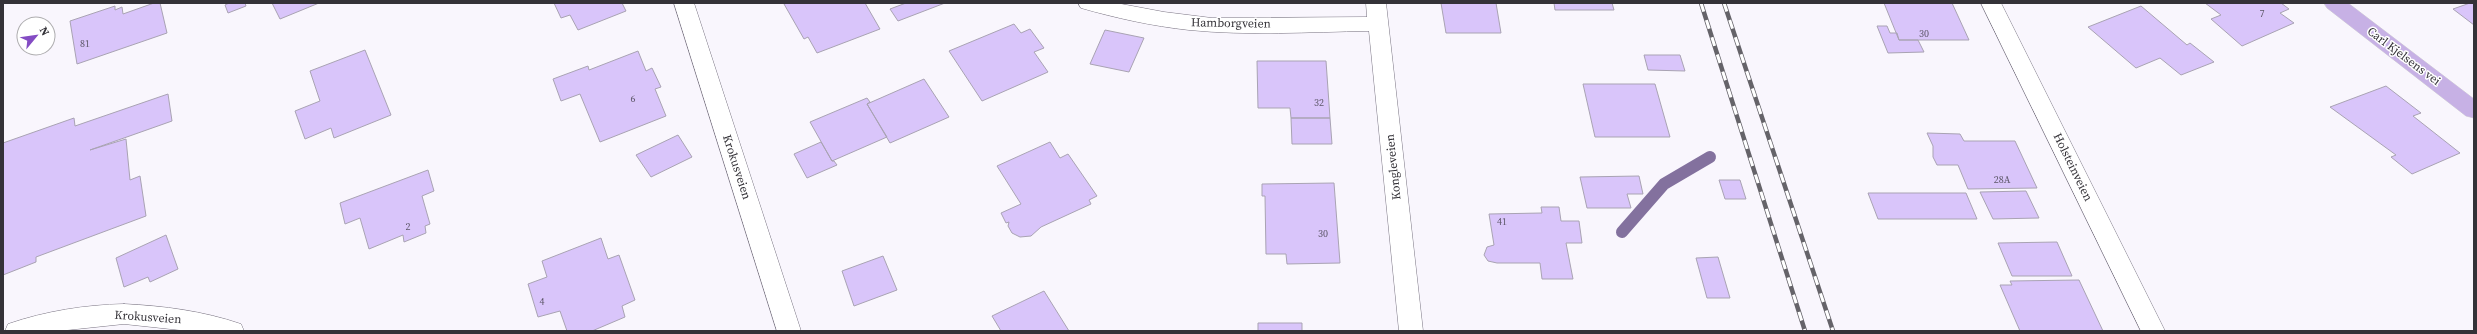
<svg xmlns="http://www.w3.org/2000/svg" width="2477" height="334" viewBox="0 0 2477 334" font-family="'Source Serif 4',serif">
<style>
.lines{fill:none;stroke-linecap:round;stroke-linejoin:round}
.stream{stroke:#83719e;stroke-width:12}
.building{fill:#d9c5fa;stroke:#a9a3b3}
.minor-casing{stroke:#797482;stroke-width:1}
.major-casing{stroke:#d6d6d7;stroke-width:1}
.minor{fill:#fff;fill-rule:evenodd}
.major{fill:#c7b1e5;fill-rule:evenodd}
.rail-casing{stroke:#656369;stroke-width:4.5}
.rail{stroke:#fff;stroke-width:3;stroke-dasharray:9;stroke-linecap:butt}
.labels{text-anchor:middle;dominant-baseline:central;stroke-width:3;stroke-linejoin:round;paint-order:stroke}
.number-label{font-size:10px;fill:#5d5768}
.street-label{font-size:12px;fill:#343238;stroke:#fff}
</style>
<rect width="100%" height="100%" fill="#f9f6fd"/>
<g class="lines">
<!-- stream -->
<path class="stream" d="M1622,232L1664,184L1710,157"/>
</g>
<!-- building -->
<path class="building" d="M154,3H160L167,33L77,64L70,21L115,6V10L122,7L123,14Z
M229,3H245L246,6L228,13L225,5Z
M272,3H319L280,19Z
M554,3H622L626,11L578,30L570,15L561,18Z
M788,3H865L880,29L817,53L808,37L804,39L784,4Z
M906,3H945L898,21L890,9Z
M1441,3H1496L1501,33H1446Z
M1554,3H1612L1614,10H1555Z
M1884,3H1952L1969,40H1899Z
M2205,3H2281L2289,9L2280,13L2294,23L2242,46L2211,19L2221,15Z
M2470,3H2474V25L2453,9Z
M2141,6L2187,45L2190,43L2214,62L2181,75L2160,58L2136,68L2088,27Z
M1014,24L1021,33L1030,29L1044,48L1034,52L1048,72L982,101L949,51Z
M1877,26H1887L1890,33H1897L1899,40H1918L1924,52L1888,53Z
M1105,30L1144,38L1129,72L1090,64Z
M365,50L391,115L334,138L331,128L305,139L295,111L320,101L310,71Z
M638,51L646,71L652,68L661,87L655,89L666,116L600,142L580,94L561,101L553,79L588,66L589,70Z
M1644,55H1680L1685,71L1648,70Z
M1257,61H1326L1330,118H1291L1290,108H1258Z
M924,79L949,117L890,143L867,104Z
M1583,84H1655L1670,137H1595Z
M2386,86L2421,113L2413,116L2460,153L2412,174L2391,157L2396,155L2330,107Z
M168,94L172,121L90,150L126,139L130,180L140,176L146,216L36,257V262L3,275V143L74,118L75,126Z
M867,98L870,102L867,104L887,137L832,161L810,122Z
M1291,118H1330L1332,144H1292Z
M1927,133L1960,134L1964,141H2015L2037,188L1968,189L1958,165H1937L1933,157V146Z
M678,135L692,157L651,177L636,155Z
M821,142L832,161H834L837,165L807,178L794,154Z
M1050,142L1060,158L1068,154L1097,196L1089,200L1091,204L1041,227L1031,236L1020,237L1012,233L1008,226L1009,222L1006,223L1001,213L1021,204L997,166Z
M428,170L434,191L422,196L430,224L425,226L426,233L404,242L403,235L369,249L360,218L345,224L340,203Z
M1639,176L1643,194H1627L1631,208H1587L1580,177Z
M1719,180H1740L1746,199H1725Z
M1334,183L1340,263L1287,264L1286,254H1266L1265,196H1262V184Z
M2026,191L2039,218L1993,219L1980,192Z
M1868,193H1966L1977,219H1878Z
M1541,207H1559L1561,221H1579L1582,243H1566L1573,279H1542L1540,263H1497L1488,261L1484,255L1487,247L1494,245L1489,214L1542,213Z
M166,235L178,269L150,282L148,277L124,287L116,258Z
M601,238L608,259L619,255L635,300L622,306L625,317L592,331H567L560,311L538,317L528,284L547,277L542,261Z
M2057,242L2072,276H2012L1998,243Z
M883,256L897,290L854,306L842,271Z
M1718,257L1730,298H1707L1696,258Z
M2079,280L2103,331H2020L2000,285H2012L2010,281Z
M1044,291L1069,331H1001L992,316Z
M1258,323H1302V331H1258Z"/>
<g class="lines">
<!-- minor casing -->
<g class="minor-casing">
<path id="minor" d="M674,3H694L801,331H777Z
M1078,3H1116L1164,12L1212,18L1367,17L1366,3H1386L1423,331H1399L1369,31C1309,32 1248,36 1189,30C1152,26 1116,18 1081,8Z
M1981,3H2001L2165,331H2141Z
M124,304C164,306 203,311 241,324L244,331H189L124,324L58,331H5L8,324C46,311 85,305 124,304Z"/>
</g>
<!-- major casing -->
<g class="major-casing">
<path id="major" d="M2324,3H2348L2474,99V118L2466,116L2327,8Z"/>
</g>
<!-- minor -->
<use href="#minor" class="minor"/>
<!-- major -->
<use href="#major" class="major"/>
<!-- rail casing -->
<g class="rail-casing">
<path id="rail" d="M1701,3L1805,331
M1724,3L1833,331"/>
</g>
<!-- rail -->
<use href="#rail" class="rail"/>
</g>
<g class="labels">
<!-- number labels -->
<g class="number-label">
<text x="2262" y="13">7</text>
<text x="1924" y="33">30</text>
<text x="85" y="43">81</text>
<text x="633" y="98">6</text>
<text x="1319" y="102">32</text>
<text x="2002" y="179">28A</text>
<text x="1502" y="221">41</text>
<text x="408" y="226">2</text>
<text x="1323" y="233">30</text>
<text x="542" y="301">4</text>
</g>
<!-- street labels -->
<g class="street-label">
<text transform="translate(1231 23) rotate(1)">Hamborgveien</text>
<text transform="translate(2404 56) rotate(37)">Carl Kjelsens vei</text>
<text transform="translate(737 167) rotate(72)">Krokusveien</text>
<text transform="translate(1393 167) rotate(-96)">Kongleveien</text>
<text transform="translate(2073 167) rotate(64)">Holsteinveien</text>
<text transform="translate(148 317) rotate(4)">Krokusveien</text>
</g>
</g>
<!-- border -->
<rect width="2477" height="334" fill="none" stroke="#343238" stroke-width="8"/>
<!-- north arrow -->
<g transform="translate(36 36) rotate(61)"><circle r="19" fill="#ffffff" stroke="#aeadaf"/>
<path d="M0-3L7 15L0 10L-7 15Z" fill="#844cc4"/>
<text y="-6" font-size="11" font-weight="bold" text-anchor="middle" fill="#343238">N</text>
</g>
</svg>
